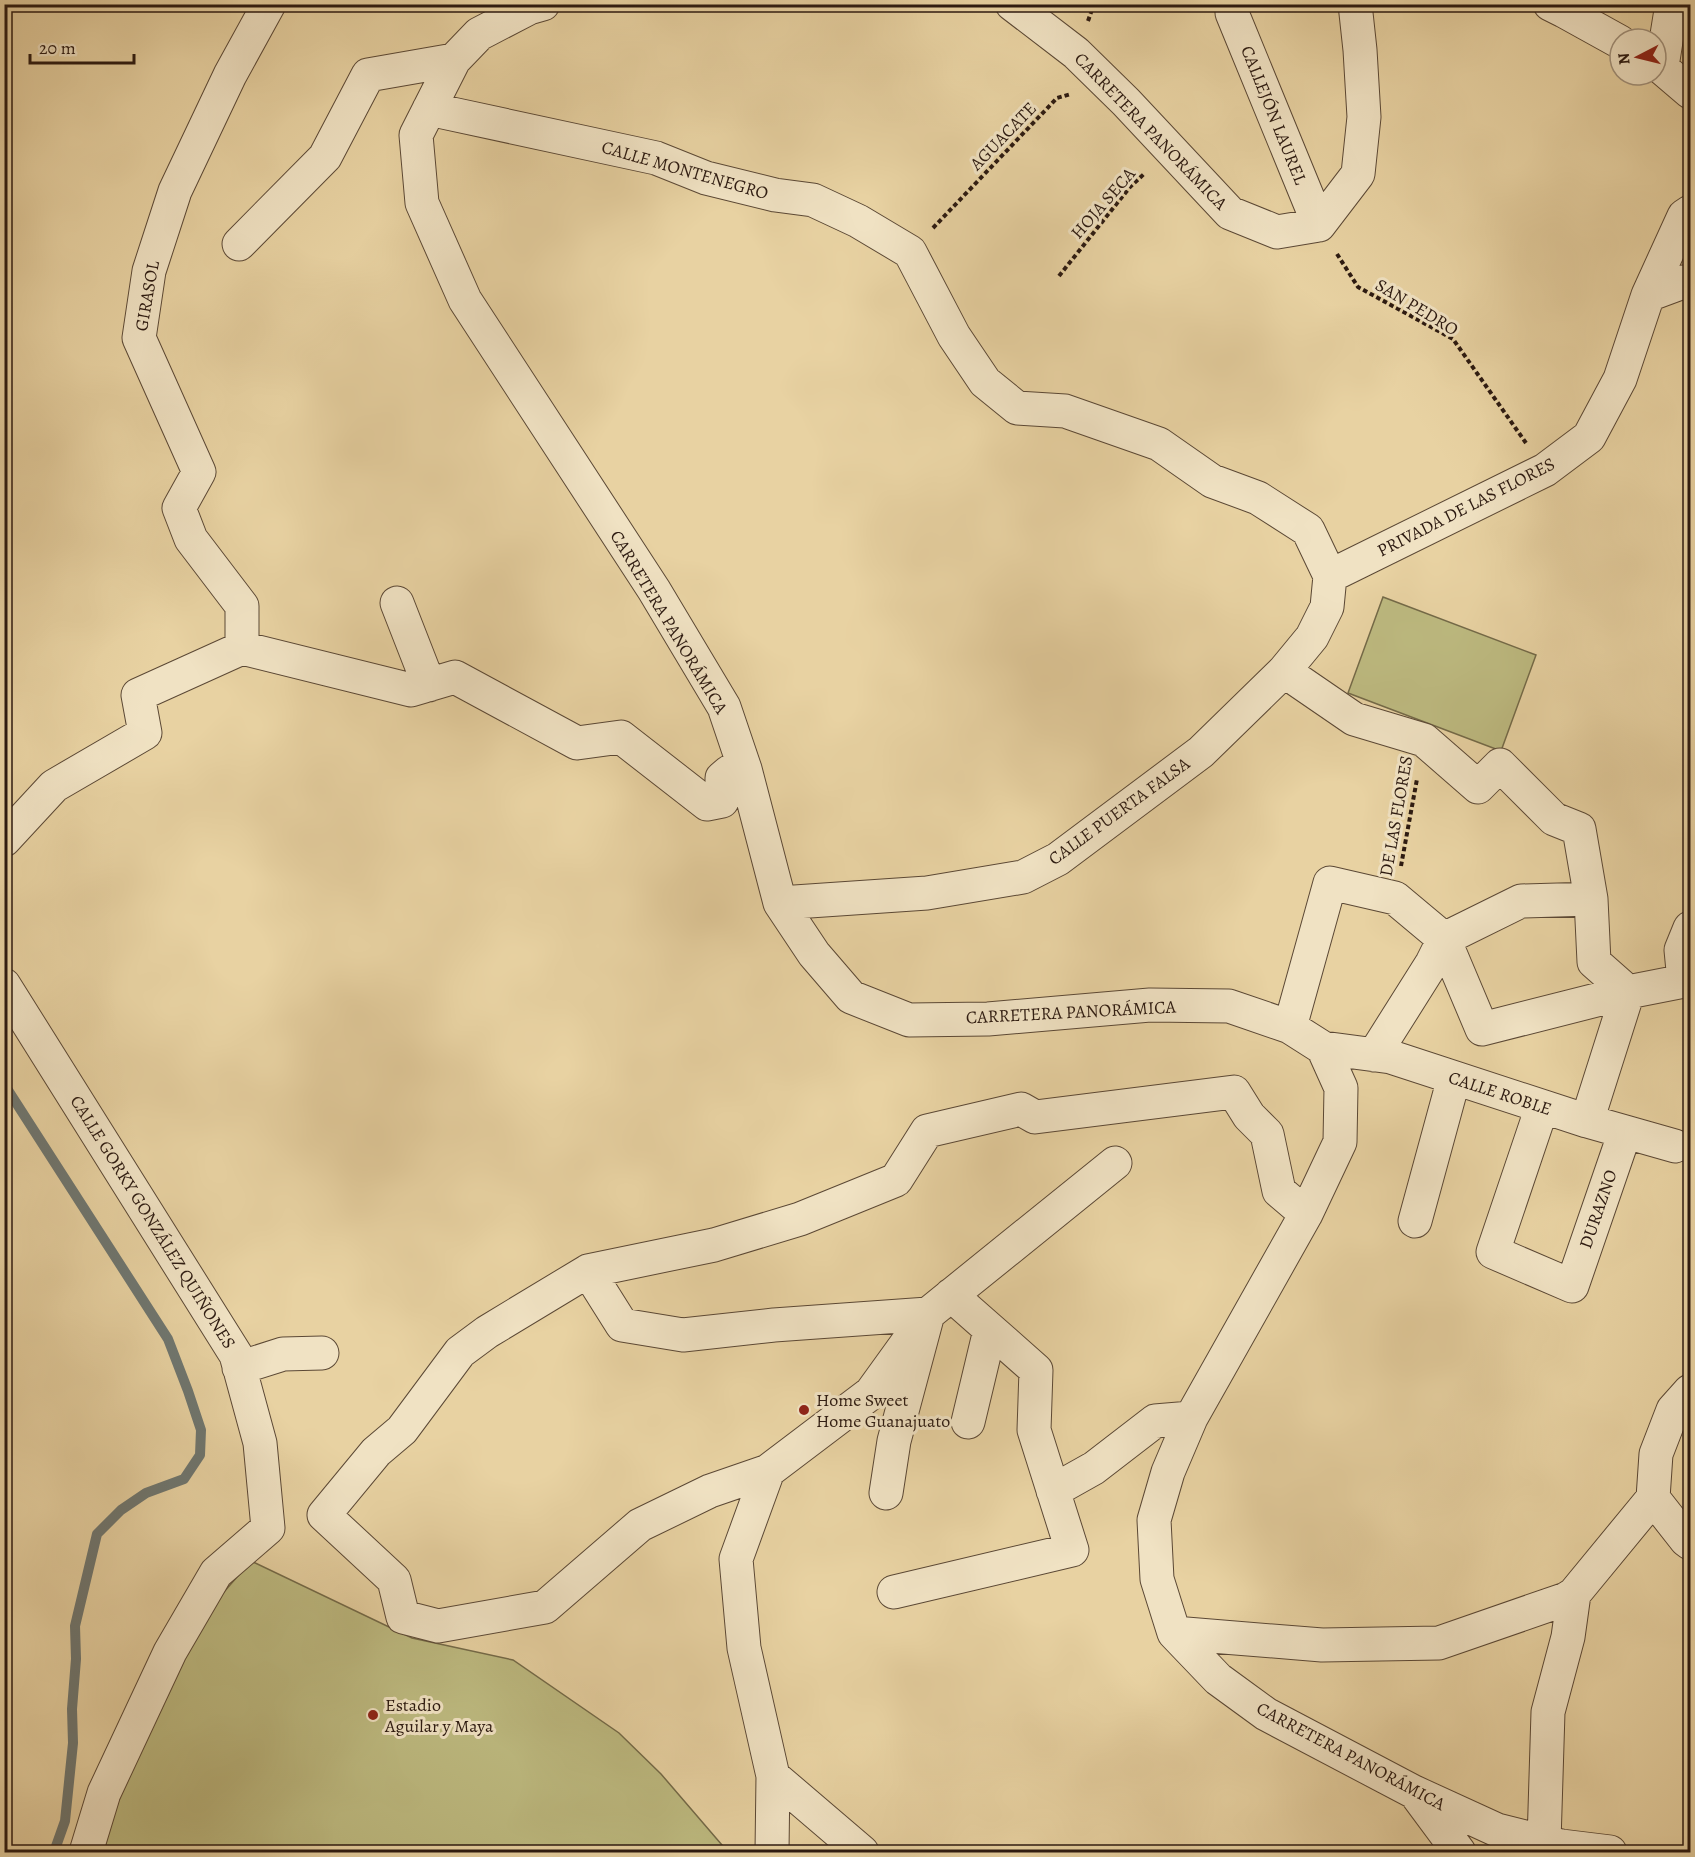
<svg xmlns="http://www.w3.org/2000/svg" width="1695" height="1857" viewBox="0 0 1695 1857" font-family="Alegreya,serif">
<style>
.pitch{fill:#bdba80;stroke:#746a48;stroke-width:1.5}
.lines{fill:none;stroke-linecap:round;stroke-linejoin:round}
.stream{stroke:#6f7771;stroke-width:10}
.minor-casing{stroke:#5b4835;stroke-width:35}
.path{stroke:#2c1a11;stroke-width:4;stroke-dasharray:4.5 3;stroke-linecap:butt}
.minor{stroke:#f0e2c3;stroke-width:33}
.poi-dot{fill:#8f2418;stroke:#f0e2c3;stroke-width:2}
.labels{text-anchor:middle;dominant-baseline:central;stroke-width:6;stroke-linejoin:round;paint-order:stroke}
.street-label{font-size:18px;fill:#2c1a11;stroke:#f0e2c3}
.poi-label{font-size:18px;fill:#2c1a11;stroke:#f0e2c3;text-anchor:start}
</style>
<rect width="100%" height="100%" fill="#e8d2a2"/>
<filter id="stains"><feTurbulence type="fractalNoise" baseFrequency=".00333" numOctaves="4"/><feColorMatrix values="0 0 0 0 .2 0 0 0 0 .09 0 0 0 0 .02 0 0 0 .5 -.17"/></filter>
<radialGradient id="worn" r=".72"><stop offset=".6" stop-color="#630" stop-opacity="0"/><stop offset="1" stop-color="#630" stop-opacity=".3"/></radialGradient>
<!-- pitch -->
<path class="pitch" d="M1383,597L1536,655L1501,751L1348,693Z
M251,1561L412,1638L513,1660L619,1733L661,1774L728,1852H98L181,1641Z"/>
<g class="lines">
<!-- stream -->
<path class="stream" d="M4,1084L168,1339L188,1391L201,1430L200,1455L184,1479L146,1493L121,1510L97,1534L75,1626L76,1659L72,1709L73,1743L65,1821L54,1852"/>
<!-- minor casing -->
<g class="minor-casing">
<path id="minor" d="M543,4L529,8L479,34L454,60L416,135L422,203L465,300L654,590L724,707L745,769L780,903L814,954L851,997L909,1020L988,1019L1150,1005L1229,1006L1290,1027L1323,1048L1341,1088L1340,1142L1306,1214L1191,1418L1168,1472L1154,1520L1157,1579L1174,1633L1218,1679L1266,1714L1414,1792L1497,1830L1561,1846L1610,1852
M1012,4L1076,53L1126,102L1230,213L1277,232L1319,225L1358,174L1364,117L1360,50L1355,4
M1232,4V13L1319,225
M1550,4L1564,11L1620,42
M1656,63L1690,92
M1662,66L1672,4
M429,109L656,158L706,178L775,195L813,200L858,221L910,252L954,336L985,382L1017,408L1065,411L1159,444L1212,481L1258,498L1308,530L1330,576
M239,244L325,157L368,75L454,60
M1648,295L1684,216L1690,212
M1330,576L1545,470L1589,437L1620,379L1648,295L1683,282L1690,284
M397,603L429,685
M242,648V606L191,539L179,508L199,472L139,338L149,271L175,191L230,75L269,4
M1284,671L1354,719L1424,740L1478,787L1500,765L1554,819L1579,829L1591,899L1594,962L1628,992
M4,840L54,786L145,733L138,695L242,648L411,690L455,677L577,743L621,737L707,804L722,801V778L729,772L745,769
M780,903L927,893L1023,877L1058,859L1201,752L1284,671L1312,637L1327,607L1330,576
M4,985L236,1355L260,1443L268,1528L216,1573L170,1652L104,1793L86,1852
M1290,1027L1330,883L1395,898L1444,939L1482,1029L1628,992L1684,981L1681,950L1690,928
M1323,1048L1391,1057L1587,1121L1675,1146
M1374,1055L1432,963L1444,939L1521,901L1591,899
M1542,1107L1493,1252L1572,1286L1625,1132
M1587,1121L1628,992
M1115,1163L928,1314L871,1393L768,1471L710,1491L640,1525L545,1607L438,1626L403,1617L394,1580L324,1515L376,1452L402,1430L460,1352L487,1332L588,1271L714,1245L800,1219L896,1180L927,1131L1021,1109L1035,1117L1234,1092L1249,1116L1267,1134L1279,1191L1306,1214
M1415,1221L1454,1078
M588,1271L622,1325L683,1335L774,1325L928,1314L894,1441L886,1493
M239,1368L283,1354L322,1353
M1690,1391L1673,1410L1656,1454L1653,1498L1686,1540L1690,1543
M968,1422L990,1330
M768,1471L736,1559L744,1648L773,1776L772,1852
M1053,1491L1094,1468L1155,1421L1191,1418
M894,1592L1072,1550L1034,1430L1036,1370L951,1295
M1174,1633L1322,1645L1439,1643L1566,1599L1574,1594L1653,1498
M773,1776L862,1852
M1416,1794L1459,1852
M1544,1842L1548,1712L1568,1637L1574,1594"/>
</g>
<!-- path -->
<path class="path" d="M1088,21L1094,4
M933,228L1057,98L1071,94
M1337,254L1358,287L1453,339L1526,443
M1059,276L1130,187L1145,173
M1401,866L1417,779"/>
<!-- minor -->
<use href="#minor" class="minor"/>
</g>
<!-- markers -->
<g class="poi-dot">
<circle cx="804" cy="1410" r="6"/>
<circle cx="373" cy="1715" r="6"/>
</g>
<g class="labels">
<!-- street labels -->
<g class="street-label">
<text transform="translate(1274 115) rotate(68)">CALLEJÓN LAUREL</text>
<text transform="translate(1151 131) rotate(46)">CARRETERA PANORÁMICA</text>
<text transform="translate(1003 136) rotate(-46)">AGUACATE</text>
<text transform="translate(685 170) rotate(16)">CALLE MONTENEGRO</text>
<text transform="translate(1103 203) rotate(-49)">HOJA SECA</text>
<text transform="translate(147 296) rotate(-80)">GIRASOL</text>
<text transform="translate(1417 307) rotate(31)">SAN PEDRO</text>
<text transform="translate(1466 507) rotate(-27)">PRIVADA DE LAS FLORES</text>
<text transform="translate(669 622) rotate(59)">CARRETERA PANORÁMICA</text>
<text transform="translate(1119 811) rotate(-36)">CALLE PUERTA FALSA</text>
<text transform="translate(1396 816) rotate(-80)">DE LAS FLORES</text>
<text transform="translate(1071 1012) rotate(-3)">CARRETERA PANORÁMICA</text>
<text transform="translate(1500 1093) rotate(18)">CALLE ROBLE</text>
<text transform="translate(1598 1209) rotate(-71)">DURAZNO</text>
<text transform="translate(153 1222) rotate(58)">CALLE GORKY GONZÁLEZ QUIÑONES</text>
<text transform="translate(1351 1756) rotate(28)">CARRETERA PANORÁMICA</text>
</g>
<!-- poi labels -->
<g class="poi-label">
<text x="816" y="1400">Home Sweet<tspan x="816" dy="21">Home Guanajuato</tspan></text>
<text x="385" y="1705">Estadio<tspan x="385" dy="21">Aguilar y Maya</tspan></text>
</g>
</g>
<!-- margin -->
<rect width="1695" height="1857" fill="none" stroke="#e8d2a2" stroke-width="24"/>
<rect x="6" y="6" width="1683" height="1845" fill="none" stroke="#2c1a11" stroke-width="3"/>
<rect x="12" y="12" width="1671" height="1833" fill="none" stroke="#2c1a11" stroke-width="1.5"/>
<!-- north arrow -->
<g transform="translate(1638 57) rotate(263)"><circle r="28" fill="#f0e2c3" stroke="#a2927c" stroke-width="1.5"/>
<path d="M0-4.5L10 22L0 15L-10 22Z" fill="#8f2418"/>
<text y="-9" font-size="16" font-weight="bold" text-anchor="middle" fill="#2c1a11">N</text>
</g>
<!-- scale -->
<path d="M30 54v9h104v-9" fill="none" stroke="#2c1a11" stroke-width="3"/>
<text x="39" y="54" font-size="18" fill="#2c1a11" stroke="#f0e2c3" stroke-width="4.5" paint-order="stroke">20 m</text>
<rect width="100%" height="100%" filter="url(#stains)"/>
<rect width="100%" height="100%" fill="url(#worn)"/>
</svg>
